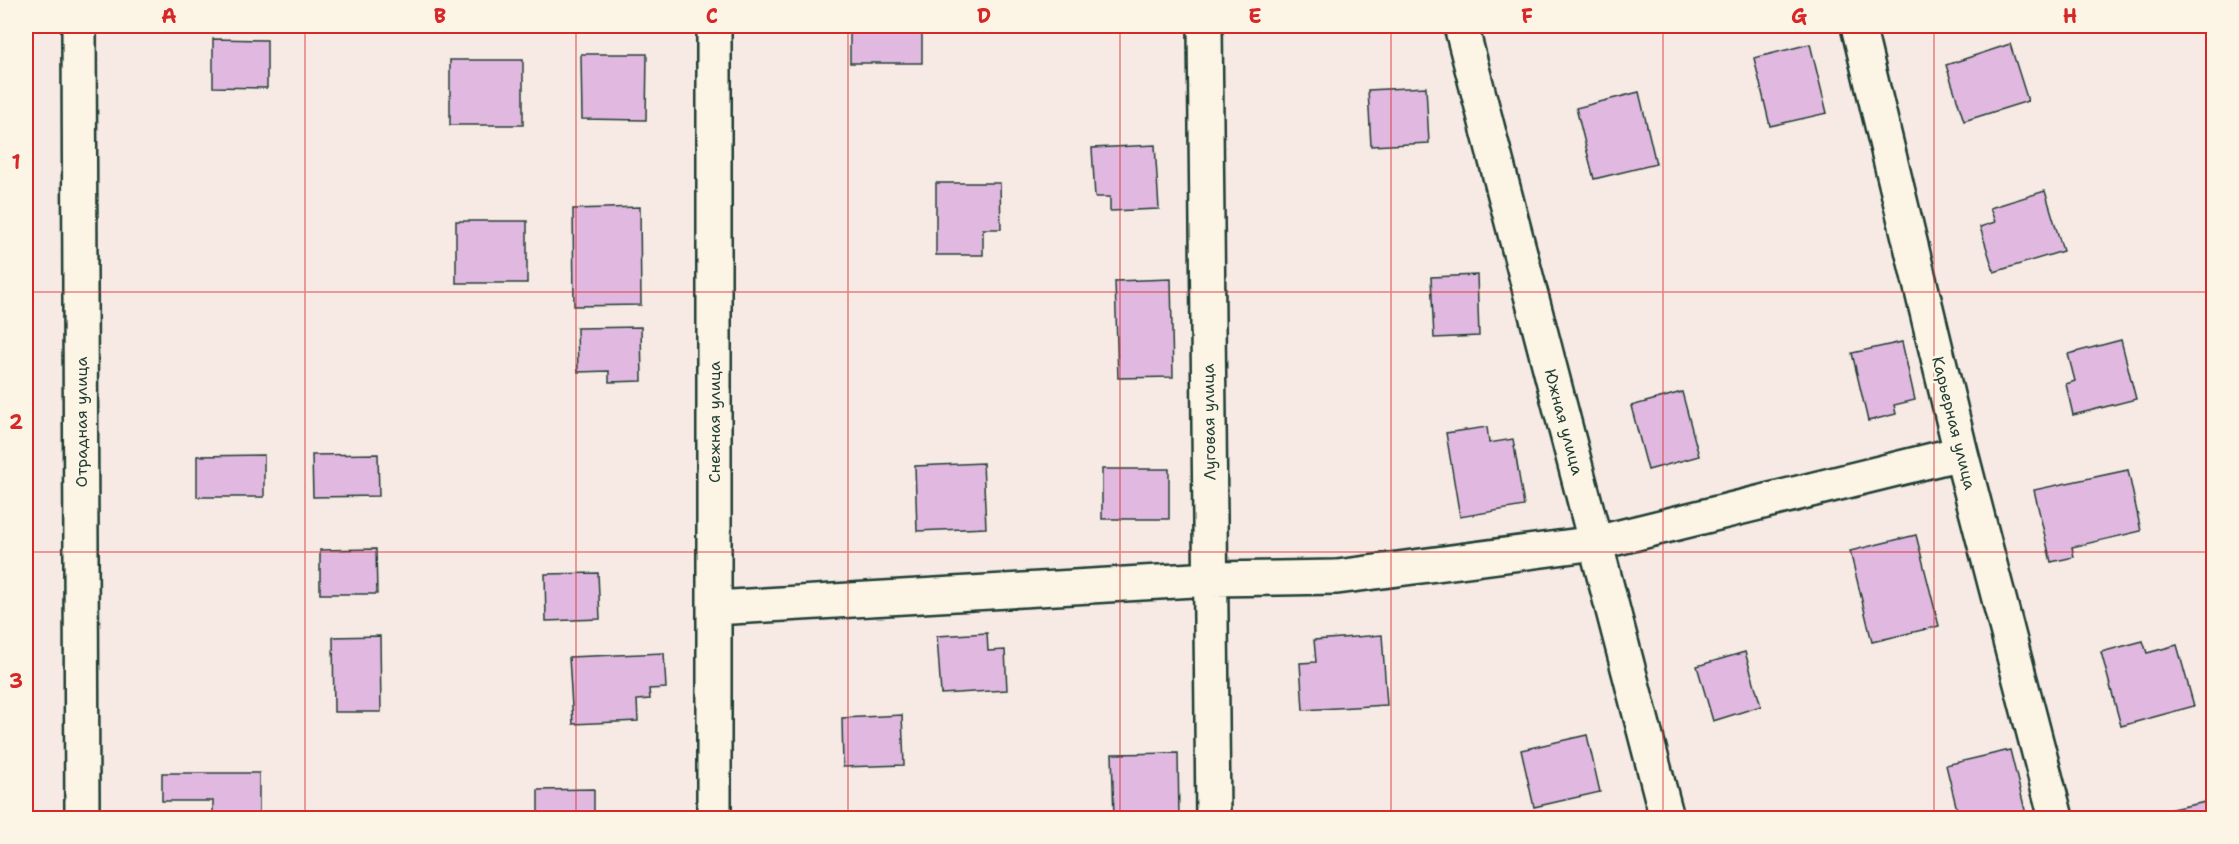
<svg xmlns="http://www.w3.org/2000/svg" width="2239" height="844" viewBox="0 0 2239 844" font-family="'Shantell Sans',sans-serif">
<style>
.building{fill:#e1b8df;stroke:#1f3d34;stroke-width:1.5}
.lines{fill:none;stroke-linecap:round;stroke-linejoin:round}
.street-casing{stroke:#1f3d34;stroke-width:38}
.street{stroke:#fcf5e5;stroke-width:33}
.grid{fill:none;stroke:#d62828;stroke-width:1.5;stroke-opacity:0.55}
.labels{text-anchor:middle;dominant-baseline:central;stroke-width:5;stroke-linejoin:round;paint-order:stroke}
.street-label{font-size:16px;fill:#1f3d34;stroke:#fcf5e5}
.neatline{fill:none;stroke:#d62828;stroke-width:2}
.grid-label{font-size:20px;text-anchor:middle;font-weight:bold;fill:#d62828}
</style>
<rect width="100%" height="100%" fill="#f7e9e4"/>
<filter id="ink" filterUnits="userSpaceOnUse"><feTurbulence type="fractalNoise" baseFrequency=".0167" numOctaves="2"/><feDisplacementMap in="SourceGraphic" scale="12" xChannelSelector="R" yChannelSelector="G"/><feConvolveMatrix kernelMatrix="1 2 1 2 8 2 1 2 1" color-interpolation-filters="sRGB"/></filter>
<g filter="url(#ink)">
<!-- building -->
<path class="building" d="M850,26H922V63H850Z
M213,39L267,40V88L213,87Z
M1810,44L1827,113L1770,126L1754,58Z
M2010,44L2028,101L1964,121L1946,65Z
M581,54H647L646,120L582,119Z
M450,60H523V125H450Z
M1426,87L1429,143L1371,146L1368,90Z
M1639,92L1656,164L1594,179L1576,108Z
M1155,145L1159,209L1110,211V197H1095L1092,148Z
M936,183H1000L1001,229H983V255H936Z
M2045,191L2063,251L1994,272L1980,227L1995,222L1990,208Z
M640,207L641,305L574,306L573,209Z
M456,221H527V283H456Z
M1477,275L1479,336L1434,338L1431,277Z
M1171,279L1173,377L1118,378L1115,281Z
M641,327L642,381L609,382V371L578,372L577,328Z
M2121,340L2136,399L2073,415L2066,384L2075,381L2068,354Z
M1902,342L1915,400L1894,405L1896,414L1868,421L1852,353Z
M1682,392L1699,456L1648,470L1631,406Z
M1487,427L1489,443L1513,439L1524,506L1460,517L1446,433Z
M378,454L379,496L313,497L312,455Z
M264,455V497H197V456Z
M983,463L986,528L917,531L915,466Z
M1102,469H1169V519H1102Z
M2128,470L2141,531L2072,547L2074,557L2051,562L2034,490Z
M1916,535L1939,626L1872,642L1850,551Z
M376,549L377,594H320V550Z
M598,573L600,619L546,621L545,574Z
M987,633L988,651L1005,650L1007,690L941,694L937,636Z
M1382,635L1387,705L1303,710L1300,663L1316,662L1314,640Z
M380,636L381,712H334L333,637Z
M2143,641L2147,653L2177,645L2194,706L2121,726L2101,652Z
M1745,652L1761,706L1713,721L1697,666Z
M664,653L666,688L649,689L650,699L637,700L638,721L573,724L569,657Z
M902,715L904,765L843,767L842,718Z
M1587,735L1600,792L1534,807L1521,750Z
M2010,750L2027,818H1959L1946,765Z
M1178,753L1179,818H1114L1112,754Z
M162,773H259V818H213V801H162Z
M594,789V818H538V790Z
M2211,801L2214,818H2148L2147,814Z"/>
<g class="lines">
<!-- street casing -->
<g class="street-casing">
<path id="street" d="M79,26L82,818
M1205,26L1213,818
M1461,26L1667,818
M1858,26L1961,453L2056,818
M714,608L1211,579L1337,577L1596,543L1961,453
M714,818V26"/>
</g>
<!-- street -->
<use href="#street" class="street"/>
</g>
</g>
<!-- grid -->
<path class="grid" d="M305,26V818M576,26V818M848,26V818M1120,26V818M1391,26V818M1663,26V818M1934,26V818M26,292H2214M26,552H2214"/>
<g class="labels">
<!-- street labels -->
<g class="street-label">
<text transform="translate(81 422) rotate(-90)">Отрадная улица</text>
<text transform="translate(714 422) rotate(-90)">Снежная улица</text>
<text transform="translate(1209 422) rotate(-91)">Луговая улица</text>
<text transform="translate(1564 422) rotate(75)">Южная улица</text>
<text transform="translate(1954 423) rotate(76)">Карьерная улица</text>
</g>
</g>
<!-- margin -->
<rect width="2239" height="844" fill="none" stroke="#fcf5e5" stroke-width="66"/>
<rect x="33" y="33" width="2173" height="778" class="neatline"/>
<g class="grid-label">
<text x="169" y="23">A</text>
<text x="440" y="23">B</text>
<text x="712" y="23">C</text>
<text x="984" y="23">D</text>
<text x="1255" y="23">E</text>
<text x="1527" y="23">F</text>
<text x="1799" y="23">G</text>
<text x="2070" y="23">H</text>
<text x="16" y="169">1</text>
<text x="16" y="429">2</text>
<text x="16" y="688">3</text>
</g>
</svg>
